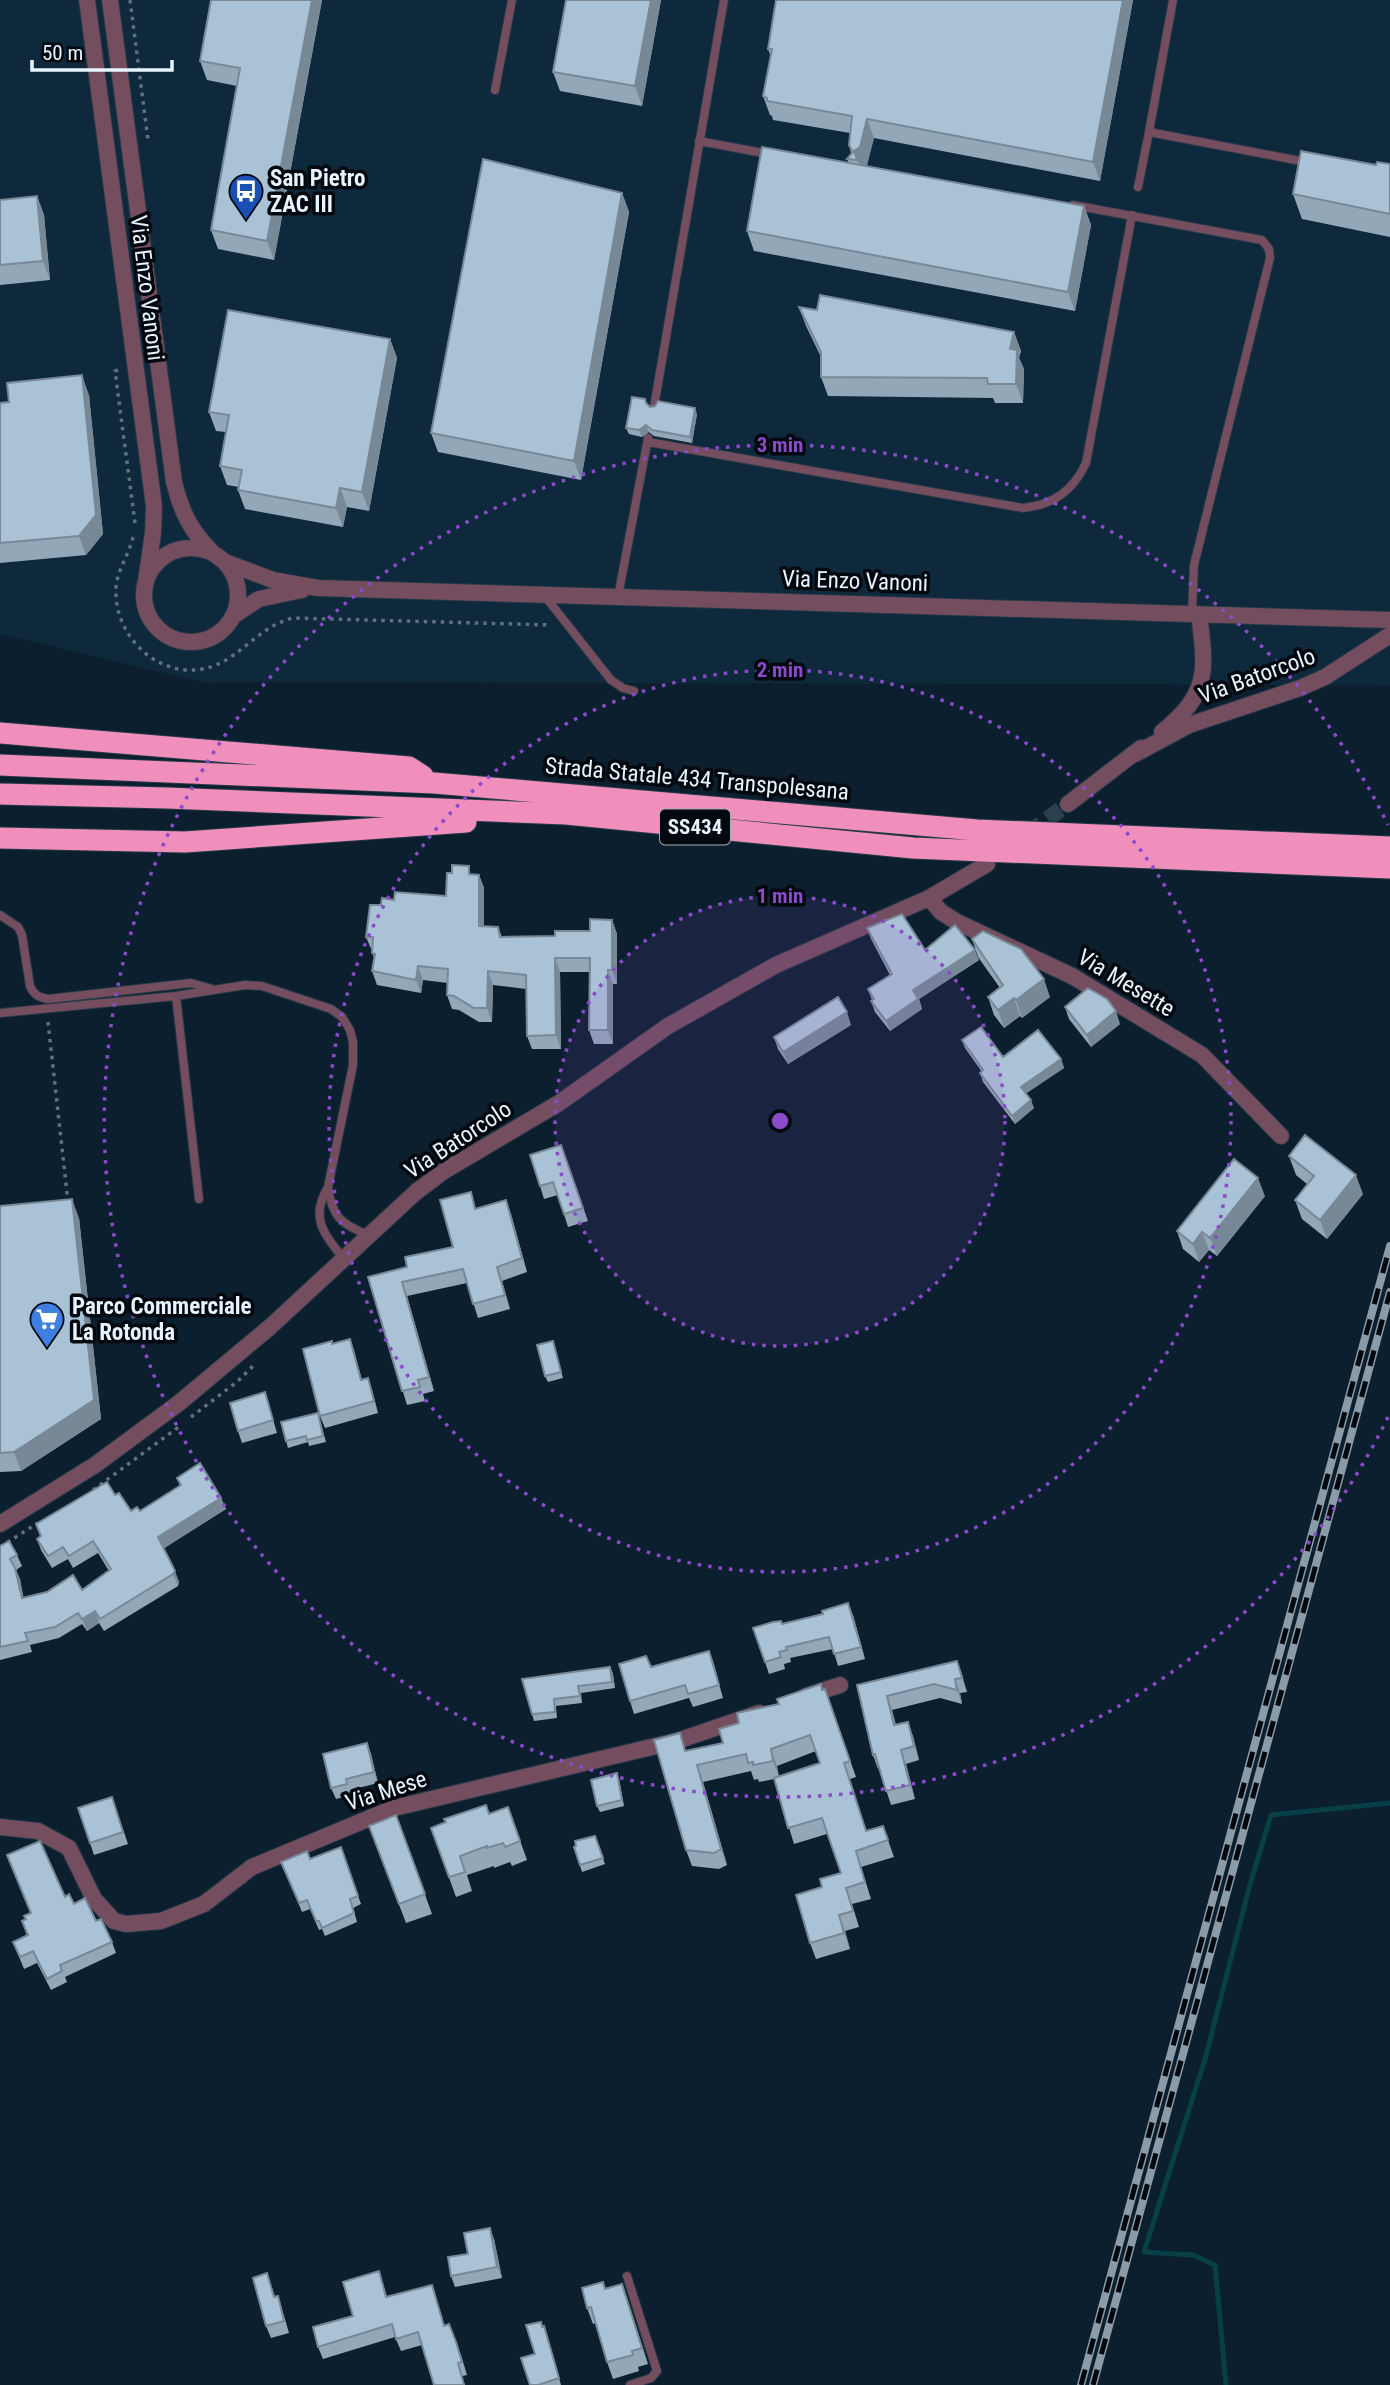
<svg xmlns="http://www.w3.org/2000/svg" width="1390" height="2385" viewBox="0 0 1390 2385" font-family="'Roboto Condensed',sans-serif">
<style>
.built{fill:#0e283c}
.lines{fill:none;stroke-linecap:round;stroke-linejoin:round}
.stream{stroke:#084047;stroke-width:5}
.street-tunnel{stroke:#2c3f4d;stroke-width:16;stroke-dasharray:16 8;stroke-linecap:butt}
.lane-casing{stroke:#263947;stroke-width:10}
.street-casing{stroke:#263947;stroke-width:18}
.highway-casing{stroke:#263947;stroke-width:23}
.path{stroke:#60717e;stroke-width:3.5;stroke-dasharray:3.5 5;stroke-linecap:butt}
.lane{stroke:#744d5f;stroke-width:8}
.street{stroke:#744d5f;stroke-width:16}
.highway{stroke:#f08fbc;stroke-width:21}
.rail-casing{stroke:#8b9ba7;stroke-width:8}
.rail{stroke:#03080e;stroke-width:5;stroke-dasharray:16;stroke-linecap:butt}
.wall{fill:#92a7b8;fill-rule:evenodd}
.shaded-wall{fill:#778896}
.building{fill:#aac2d6;stroke:#778896;stroke-width:2}
.ring{fill:none;stroke:#8b4ac9;stroke-width:3.5;stroke-dasharray:3.5 7}
.labels{text-anchor:middle;dominant-baseline:central;stroke-width:7;stroke-linejoin:round;paint-order:stroke}
.shield{fill:#03080e;stroke:#a3adb7;stroke-width:2}
.shield-label{font-size:21px;font-weight:bold;fill:#e8f4ff}
.poi-label{font-size:23px;font-weight:bold;fill:#e8f4ff;stroke:#03080e;text-anchor:start}
.street-label{font-size:23px;fill:#e8f4ff;stroke:#03080e}
.centre{fill:#8b4ac9;stroke:#03080e;stroke-width:3.5}
.ring-label{font-size:21px;text-anchor:middle;font-weight:bold;fill:#8b4ac9;stroke:#03080e;stroke-width:7;stroke-linejoin:round;paint-order:stroke}
</style>
<rect width="100%" height="100%" fill="#0b1f2e"/>
<!-- built -->
<path class="built" d="M0,0H1390V685L202,682L0,634Z"/>
<g class="lines">
<!-- stream -->
<path class="stream" d="M1226,2385L1215,2265L1193,2255L1144,2252L1206,2056L1249,1888L1271,1815L1390,1803"/>
<!-- street-tunnel -->
<path class="street-tunnel" d="M1028,833L1068,804"/>
<!-- lane casing -->
<g class="lane-casing">
<path id="lane" d="M1173,0L1149,132L1301,161
M495,90L512,0
M699,141L769,154
M1138,187L1149,132
M1073,205L1262,240L1269,249L1270,258L1194,565L1192,613
M654,407L724,0
M648,442L1023,508C1053,505 1073,491 1086,463L1132,215
M544,595L611,680L623,688L634,691
M618,597L648,438
M0,915L18,927L22,935L30,986C34,995 38,997 48,999L191,983L212,989
M176,996L199,1199
M0,1013L176,996L245,985L262,986L331,1009L342,1017L350,1030L353,1042V1065L328,1187
M343,1258C323,1233 310,1217 328,1187C332,1217 341,1224 368,1235
M627,2276L657,2371L651,2378L630,2385"/>
</g>
<!-- street casing -->
<g class="street-casing">
<path id="street" d="M87,0L154,506L153,533L146,581
M110,0L174,482C181,511 191,532 213,553
M144 595a47 47 0 1 1 94 0a47 47 0 1 1-94 0Z
M225,562L273,580L318,588L1390,620
M233,616L259,599L302,590
M1162,732C1210,693 1206,671 1199,614
M1135,754L1189,725L1300,688L1325,677L1390,635
M1068,804L1141,748
M929,898L941,912L957,922L1072,976L1202,1055L1281,1136
M0,1524L95,1465L179,1403L270,1327L416,1192L444,1171L559,1103L668,1026L776,965L929,898L987,864
M806,1696L840,1685
M0,1827L38,1831L69,1848L94,1899L114,1921L126,1924L161,1921L204,1904L252,1867L394,1808L677,1741L759,1713"/>
</g>
<!-- highway casing -->
<g class="highway-casing">
<path id="highway" d="M0,733L409,767L423,776
M0,765L434,783L977,830L1390,847
M0,794L167,798L566,814L913,848L1390,868
M0,838L185,842L466,822"/>
</g>
<!-- path -->
<path class="path" d="M130,0L148,140
M118,370L115,371L135,523
M133,537C129,555 117,570 116,588C113,639 165,686 216,665C244,653 262,625 293,618L551,625
M48,1022L68,1202
M191,1417L238,1381L255,1364
M93,1490L180,1426
M0,1547L38,1523"/>
<!-- lane -->
<use href="#lane" class="lane"/>
<!-- street -->
<use href="#street" class="street"/>
<!-- highway -->
<use href="#highway" class="highway"/>
<!-- rail casing -->
<g class="rail-casing">
<path id="rail" d="M1081,2385L1390,1246
M1093,2385L1390,1292"/>
</g>
<!-- rail -->
<use href="#rail" class="rail"/>
</g>
<!-- wall -->
<path class="wall" d="M322,0L274,260L218,249L211,230L237,86L207,80L200,61Z
M661,0L642,106L560,91L553,72Z
M776,0H1133L1100,181L874,138L866,166L1084,206L1091,225L1075,311L754,251L747,231L849,163L847,159L851,153L849,145L850,133L773,120L772,116L770,115L763,96L771,57L768,49Z
M1390,164V237L1302,219L1293,194L1376,165Z
M622,193L629,212L581,480L438,452L431,433Z
M37,196L44,215L50,280L0,285V200Z
M799,307L817,310L1014,332L1021,351L1019,358L1024,369L1023,403H995L993,398L828,396L821,377V357L806,326Z
M390,339L397,358L369,511L347,507L343,527L245,509L238,490L239,487L227,485L220,466L226,432L216,431L209,412Z
M89,395L103,534L86,555L0,563V403Z
M647,405L650,407L697,414L692,443L654,436L649,432L642,437L629,434L626,428Z
M472,874L479,875L484,888V927H498L502,937L555,936L590,931L612,920L617,934V984H613V1044H594L589,1030L590,972H560L561,1049H532L527,1036L526,989L493,985L492,1022H479L459,1010L452,1009L447,995L448,983L423,980L421,993L377,985L372,971L374,958L372,951L366,937L381,905L394,900L446,896Z
M867,928L925,950L979,960L919,999L922,1009L890,1031L875,1012L871,1001L872,1000L868,989L890,975L871,939Z
M972,939L1050,997L1022,1018L1020,1016L1004,1028L994,1015L988,997L1000,988L978,957Z
M1065,1007L1120,1024L1091,1047L1069,1019Z
M851,1025L788,1064L778,1049L774,1037Z
M962,1040L1003,1057L1061,1059L1064,1068L1026,1093L1034,1108L1015,1124L983,1082L980,1073L982,1072L965,1048Z
M561,1145L588,1221L568,1227L558,1195L544,1199L540,1186Z
M1289,1156L1363,1194L1327,1239L1302,1219L1295,1200L1307,1184L1296,1175Z
M1265,1196L1217,1256L1209,1250L1199,1262L1183,1249L1177,1231Z
M0,1206L79,1218L101,1419L21,1471L0,1472Z
M477,1209L511,1214L527,1272L502,1281L510,1309L478,1318L467,1283L407,1296L434,1391L423,1394L425,1401L407,1405L368,1277L407,1267L453,1247Z
M350,1339L362,1380L372,1390L378,1413L325,1428L320,1416L333,1344Z
M553,1341L563,1378L548,1382L545,1376Z
M265,1392L277,1433L242,1443L238,1431Z
M320,1420L326,1442L309,1446L308,1442L288,1448L286,1441Z
M177,1478L221,1498L226,1509L164,1548L179,1582L178,1586L104,1631L99,1623L87,1631L82,1624L59,1638L30,1645L32,1652L0,1660V1546L17,1555L22,1566L16,1570L20,1579L23,1597L82,1590L109,1571L98,1553L73,1568L68,1559L52,1568L41,1550L37,1539L115,1495L131,1511H140L180,1486Z
M853,1615L865,1659L838,1666L833,1649L790,1658L791,1662L784,1664L785,1669L769,1674L765,1662L782,1624Z
M709,1651L723,1698L693,1707L689,1698L634,1714L630,1701L651,1667Z
M957,1661L967,1692L960,1693L962,1704L940,1698L892,1710L896,1725L913,1736L919,1760L906,1764L915,1799L891,1805L879,1768L878,1769L873,1755L857,1685Z
M610,1667L613,1674L615,1688L581,1693L582,1703L556,1706L557,1718L534,1721L522,1679Z
M821,1684L823,1690L825,1689L856,1777L850,1779L866,1831L883,1826L894,1857L861,1867L871,1899L852,1904L859,1927L845,1931L850,1949L816,1959L810,1943L822,1887L841,1873L827,1834L794,1844L774,1779L759,1782L758,1779L754,1780L751,1771L703,1782L727,1865L719,1869L692,1866L686,1850V1751L723,1743L739,1723ZM816,1751L820,1763L779,1777L777,1766Z
M367,1743L371,1754L378,1783L350,1790L351,1795L336,1799L331,1788Z
M617,1773L619,1780L624,1806L600,1812L597,1806Z
M112,1797L128,1844L94,1855L78,1808Z
M508,1807L527,1860L512,1866L510,1862L494,1868V1866L467,1875L472,1891L456,1897L431,1828L446,1822L489,1814Z
M396,1815L432,1914L406,1923L369,1826Z
M595,1836L605,1864L582,1872L574,1847Z
M341,1847L361,1904L353,1908L357,1922L325,1936L322,1929L319,1930L310,1909L302,1912L281,1862L310,1859Z
M7,1855L74,1904L112,1942L116,1953L65,1977L67,1982L51,1990L37,1963L24,1969L13,1942L27,1936L22,1921L26,1919L31,1913Z
M494,2239L502,2278L455,2287L451,2276L468,2254Z
M267,2273L275,2297L278,2296L282,2309L289,2333L271,2338L266,2326Z
M383,2284L387,2297L432,2285L444,2325L461,2355L467,2375L462,2376L465,2385H434L422,2345L401,2351L395,2337L323,2359L318,2347L353,2316Z
M622,2284L648,2364L638,2367L639,2371L613,2379L607,2362L596,2323L593,2324L587,2308L605,2288Z
M543,2326H544L547,2335L561,2385H530L535,2354Z"/>
<!-- shaded-wall -->
<path class="shaded-wall" d="M312,0H322L274,260L267,241Z
M651,0H661L642,106L635,86Z
M1123,0H1133L1100,181L1093,162Z
M867,119L874,138L867,166L861,170L864,179L854,151Z
M622,193L629,212L581,480L574,461Z
M37,196L44,215L50,280L43,261Z
M1084,206L1091,225L1075,311L1068,292Z
M1014,332L1021,351L1019,358L1024,369L1023,403L1016,384L1010,349Z
M390,339L397,358L369,511L362,492Z
M82,375L89,395L103,534L86,555L79,536Z
M695,408L697,414L692,443L690,437Z
M646,425L649,432L642,437L639,430Z
M340,488L347,507L343,527L336,508Z
M479,875L484,888V940L479,926Z
M612,920L617,934V984L612,970Z
M975,950L979,960L919,999L922,1009L890,1031L886,1021L913,990Z
M555,958L560,972L561,1049L556,1035Z
M418,966L423,980L421,993L416,980Z
M608,970L613,984V1044L608,1030Z
M488,971L493,985L492,1022L487,1008Z
M1044,979L1050,997L1022,1018L1016,1000Z
M1014,998L1020,1016L1004,1028L998,1010Z
M1116,1011L1120,1024L1091,1047L1087,1035Z
M847,1012L851,1025L788,1064L783,1052Z
M1061,1059L1064,1068L1024,1095L1021,1087Z
M1031,1100L1034,1108L1015,1124L1012,1116Z
M1356,1175L1363,1194L1327,1239L1320,1220Z
M1258,1178L1265,1196L1217,1256L1210,1238Z
M72,1199L79,1218L101,1419L21,1471L14,1452Z
M506,1200L511,1214L527,1272L522,1258Z
M1202,1232L1209,1250L1199,1262L1193,1244Z
M497,1267L502,1281L510,1309L505,1295Z
M402,1282L407,1296L434,1391L429,1377Z
M350,1339L354,1350L365,1392L361,1380Z
M368,1378L372,1390L378,1413L374,1401Z
M221,1498L226,1509L163,1549L158,1537Z
M15,1568L20,1579L26,1610L22,1598Z
M175,1571L179,1582L178,1586L173,1574Z
M848,1603L853,1615L865,1659L861,1647Z
M95,1611L99,1623L87,1631L82,1619Z
M709,1651L714,1664L723,1698L719,1685Z
M957,1661L962,1674L967,1692L962,1678Z
M610,1667L613,1674L615,1688L612,1682Z
M955,1679L960,1693L962,1704L957,1690Z
M887,1696L892,1710L899,1739L894,1725Z
M908,1722L913,1736L919,1760L914,1746Z
M367,1743L371,1754L378,1783L374,1772Z
M771,1749L777,1766L779,1777L773,1761Z
M901,1750L906,1764L915,1799L910,1785Z
M697,1765L703,1782L727,1865L721,1849Z
M617,1773L619,1780L624,1806L622,1800Z
M839,1915L845,1931L850,1949L844,1933Z
M490,2228L494,2239L502,2278L497,2267Z
M622,2284L628,2301L648,2364L642,2348Z"/>
<!-- building -->
<path class="building" d="M211,0H312L267,241L211,230L240,68L200,61Z
M566,0H651L635,86L553,72Z
M776,0H1123L1093,162L867,119L860,147L854,151L857,160L847,159L853,152L849,145L852,116L767,101V98L763,96L772,49H768Z
M762,147L1084,206L1068,292L747,231Z
M1301,151L1376,165L1377,162L1390,164V214L1293,194Z
M483,159L622,193L574,461L431,433Z
M37,196L43,261L0,265V200Z
M820,295L1014,332L1010,349L1017,350L1016,384H988L987,378L821,377V352L799,307L817,310Z
M228,310L390,339L362,492L340,488L336,508L238,490L242,470L220,466L229,415L209,412Z
M82,375L96,515L79,536L0,543V403L9,402L7,383Z
M632,397L645,399L646,403L650,407L655,406L658,401L695,408L690,437L652,430L646,425L639,430L626,428Z
M452,865L469,866V874L479,875V926L498,927L500,937L555,936V931H590V919L612,920V970H608V1030H589L590,958H555L556,1035L527,1036L526,975L488,971L487,1008H474L454,996L447,995L448,969L418,966L416,980L372,971L375,954L372,953L373,937H366L370,905H381L382,898L394,900L395,892L446,896L447,873H452Z
M902,914L925,950L955,925L975,950L913,990L918,999L886,1021L871,1001L874,999L868,989L892,974L867,928Z
M983,931L1021,949L1044,979L1016,1000L1014,998L998,1010L988,997L1003,985L972,939Z
M1088,988L1107,999L1116,1011L1087,1035L1065,1007Z
M838,997L847,1012L783,1052L774,1037Z
M981,1027L1003,1057L1038,1030L1061,1059L1021,1087L1031,1100L1012,1116L980,1073L983,1070L962,1040Z
M1305,1135L1356,1175L1320,1220L1295,1200L1314,1176L1289,1156Z
M561,1145L583,1208L564,1214L553,1182L540,1186L530,1155Z
M1234,1159L1258,1178L1210,1238L1202,1232L1193,1244L1177,1231Z
M471,1192L475,1209L506,1200L522,1258L497,1267L505,1295L473,1304L463,1269L402,1282L429,1377L418,1380L420,1387L402,1391L368,1277L407,1267L405,1257L453,1247L440,1200Z
M72,1199L94,1400L14,1452L0,1453V1206Z
M350,1339L361,1380L368,1378L374,1401L320,1416L303,1349L332,1341V1344Z
M553,1341L561,1372L545,1376L537,1345Z
M265,1392L273,1420L238,1431L230,1403Z
M318,1413L323,1436L307,1440L306,1436L286,1441L281,1422Z
M200,1463L221,1498L158,1537L175,1571L173,1574L100,1619L95,1611L82,1619L78,1613L55,1627L25,1633L28,1641L0,1647V1546L9,1541L17,1555L10,1559L15,1568L22,1598L47,1592L73,1575L82,1590L111,1569L93,1541L69,1556L63,1547L48,1556L37,1539L41,1536L36,1524L107,1482L115,1495L119,1493L131,1511L137,1507L140,1511L181,1485L177,1478Z
M848,1603L861,1647L834,1654L829,1637L786,1647L787,1650L779,1652L781,1657L765,1662L753,1628L773,1622L781,1621L782,1624L823,1614L822,1611Z
M709,1651L719,1685L688,1694L685,1685L630,1701L619,1664L646,1656L651,1667Z
M957,1661L962,1678L955,1679L957,1690L934,1684L887,1696L894,1725L908,1722L914,1746L901,1750L910,1785L886,1791L875,1754L873,1755L857,1685Z
M610,1667L612,1682L578,1686L580,1696L554,1699L555,1712L532,1714L522,1679Z
M821,1684L822,1690L825,1689L850,1761L844,1763L866,1831L883,1826L888,1840L856,1851L865,1882L846,1888L853,1911L839,1915L844,1933L810,1943L796,1895L822,1887L820,1879L841,1873L822,1818L788,1828L774,1778L820,1763L810,1735L771,1749L773,1761L753,1765V1762L748,1763L746,1754L697,1765L721,1849L714,1853L686,1850L654,1740L680,1733L685,1751L723,1743L719,1729L739,1723L737,1713L779,1704L777,1699Z
M367,1743L374,1772L346,1779L347,1784L331,1788L323,1754Z
M617,1773L622,1800L597,1806L591,1780Z
M112,1797L123,1832L90,1843L78,1808Z
M486,1805L489,1814L508,1807L520,1841L505,1847L503,1843L487,1848V1846L460,1856L465,1872L449,1877L431,1828L446,1822L444,1819Z
M396,1815L425,1894L399,1904L369,1826Z
M595,1836L603,1858L580,1865L574,1847L576,1846L575,1841Z
M40,1841L65,1897L69,1894L74,1904L85,1898L96,1921L101,1919L112,1942L60,1965L62,1971L47,1979L33,1951L20,1957L13,1942L28,1935L22,1921L26,1919L24,1916L31,1913L7,1855Z
M341,1847L358,1896L350,1899L354,1913L322,1928L319,1921H316L307,1900L299,1903L281,1862L307,1851L310,1859Z
M490,2228L497,2267L451,2276L448,2257L468,2254L464,2233Z
M379,2271L386,2297L432,2285L444,2326L449,2324L456,2342L462,2362L458,2363L464,2385H434L418,2332L396,2339L392,2324L318,2347L313,2327L353,2316L343,2282Z
M267,2273L274,2297L278,2296L284,2321L266,2326L253,2278Z
M603,2282L605,2289L622,2284L642,2348L632,2351L633,2355L607,2362L591,2307L587,2308L582,2288Z
M541,2322L542,2327L544,2326L559,2378L538,2385H530L521,2358L535,2354L526,2325Z"/>
<!-- distance rings -->
<circle cx="780" cy="1121" r="225" fill="#8b4ac9" fill-opacity=".12"/>
<g class="ring">
<circle cx="780" cy="1121" r="225"/>
<circle cx="780" cy="1121" r="451"/>
<path d="M1388 1417A676 676 0 1 1 1388 825"/>
</g>
<!-- icons -->
<defs>
<g id="bus-pin" transform="scale(1.75)"><path d="M0 17L-7.5 6A9.5 9.5 0 1 1 7.5 6Z" fill="#1a4fb4" stroke="#03080e"/><path d="M-5-6H5V4H4V6H2V4H-2V6H-4V4H-5ZM-3.5-4V0h7V-4ZM-3.5 1.2v1.5H-2V1.2ZM2 1.2v1.5H3.5V1.2Z" fill="#fff"/></g>
<g id="supermarket-pin" transform="scale(1.75)"><path d="M0 17L-7.5 6A9.5 9.5 0 1 1 7.5 6Z" fill="#3f7fe0" stroke="#03080e"/><path d="M-6-5.5h2.5l.6 2H6L4.5 2H-2.5L-4.4-4H-6ZM-1.5 3.2a1.3 1.3 0 1 0 .1 0ZM3 3.2a1.3 1.3 0 1 0 .1 0Z" fill="#fff"/></g>
</defs>
<g fill-rule="evenodd">
<use href="#bus-pin" x="246" y="191"/>
<use href="#supermarket-pin" x="47" y="1319"/>
</g>
<g class="labels">
<!-- shield labels -->
<rect class="shield" x="660" y="809.5" width="70" height="35" rx="5"/>
<g class="shield-label">
<text x="695" y="827">SS434</text>
</g>
<!-- poi labels -->
<g class="poi-label">
<text x="270" y="178">San Pietro<tspan x="270" dy="26">ZAC III</tspan></text>
<text x="72" y="1306">Parco Commerciale<tspan x="72" dy="26">La Rotonda</tspan></text>
</g>
<!-- street labels -->
<g class="street-label">
<text transform="translate(147 288) rotate(83)">Via Enzo Vanoni</text>
<text transform="translate(855 581) rotate(2)">Via Enzo Vanoni</text>
<text transform="translate(1257 676) rotate(-20)">Via Batorcolo</text>
<text transform="translate(697 779) rotate(5)">Strada Statale 434 Transpolesana</text>
<text transform="translate(1126 983) rotate(31)">Via Mesette</text>
<text transform="translate(458 1140) rotate(-33)">Via Batorcolo</text>
<text transform="translate(386 1791) rotate(-18)">Via Mese</text>
</g>
</g>
<circle cx="780" cy="1121" r="10" class="centre"/>
<g class="ring-label">
<text x="780" y="452">3 min</text>
<text x="780" y="677">2 min</text>
<text x="780" y="903">1 min</text>
</g>
<!-- scale -->
<path d="M32 60v10h140v-10" fill="none" stroke="#e8f4ff" stroke-width="3.5"/>
<text x="42" y="60" font-size="21" fill="#e8f4ff" stroke="#03080e" stroke-width="5" paint-order="stroke">50 m</text>
</svg>
